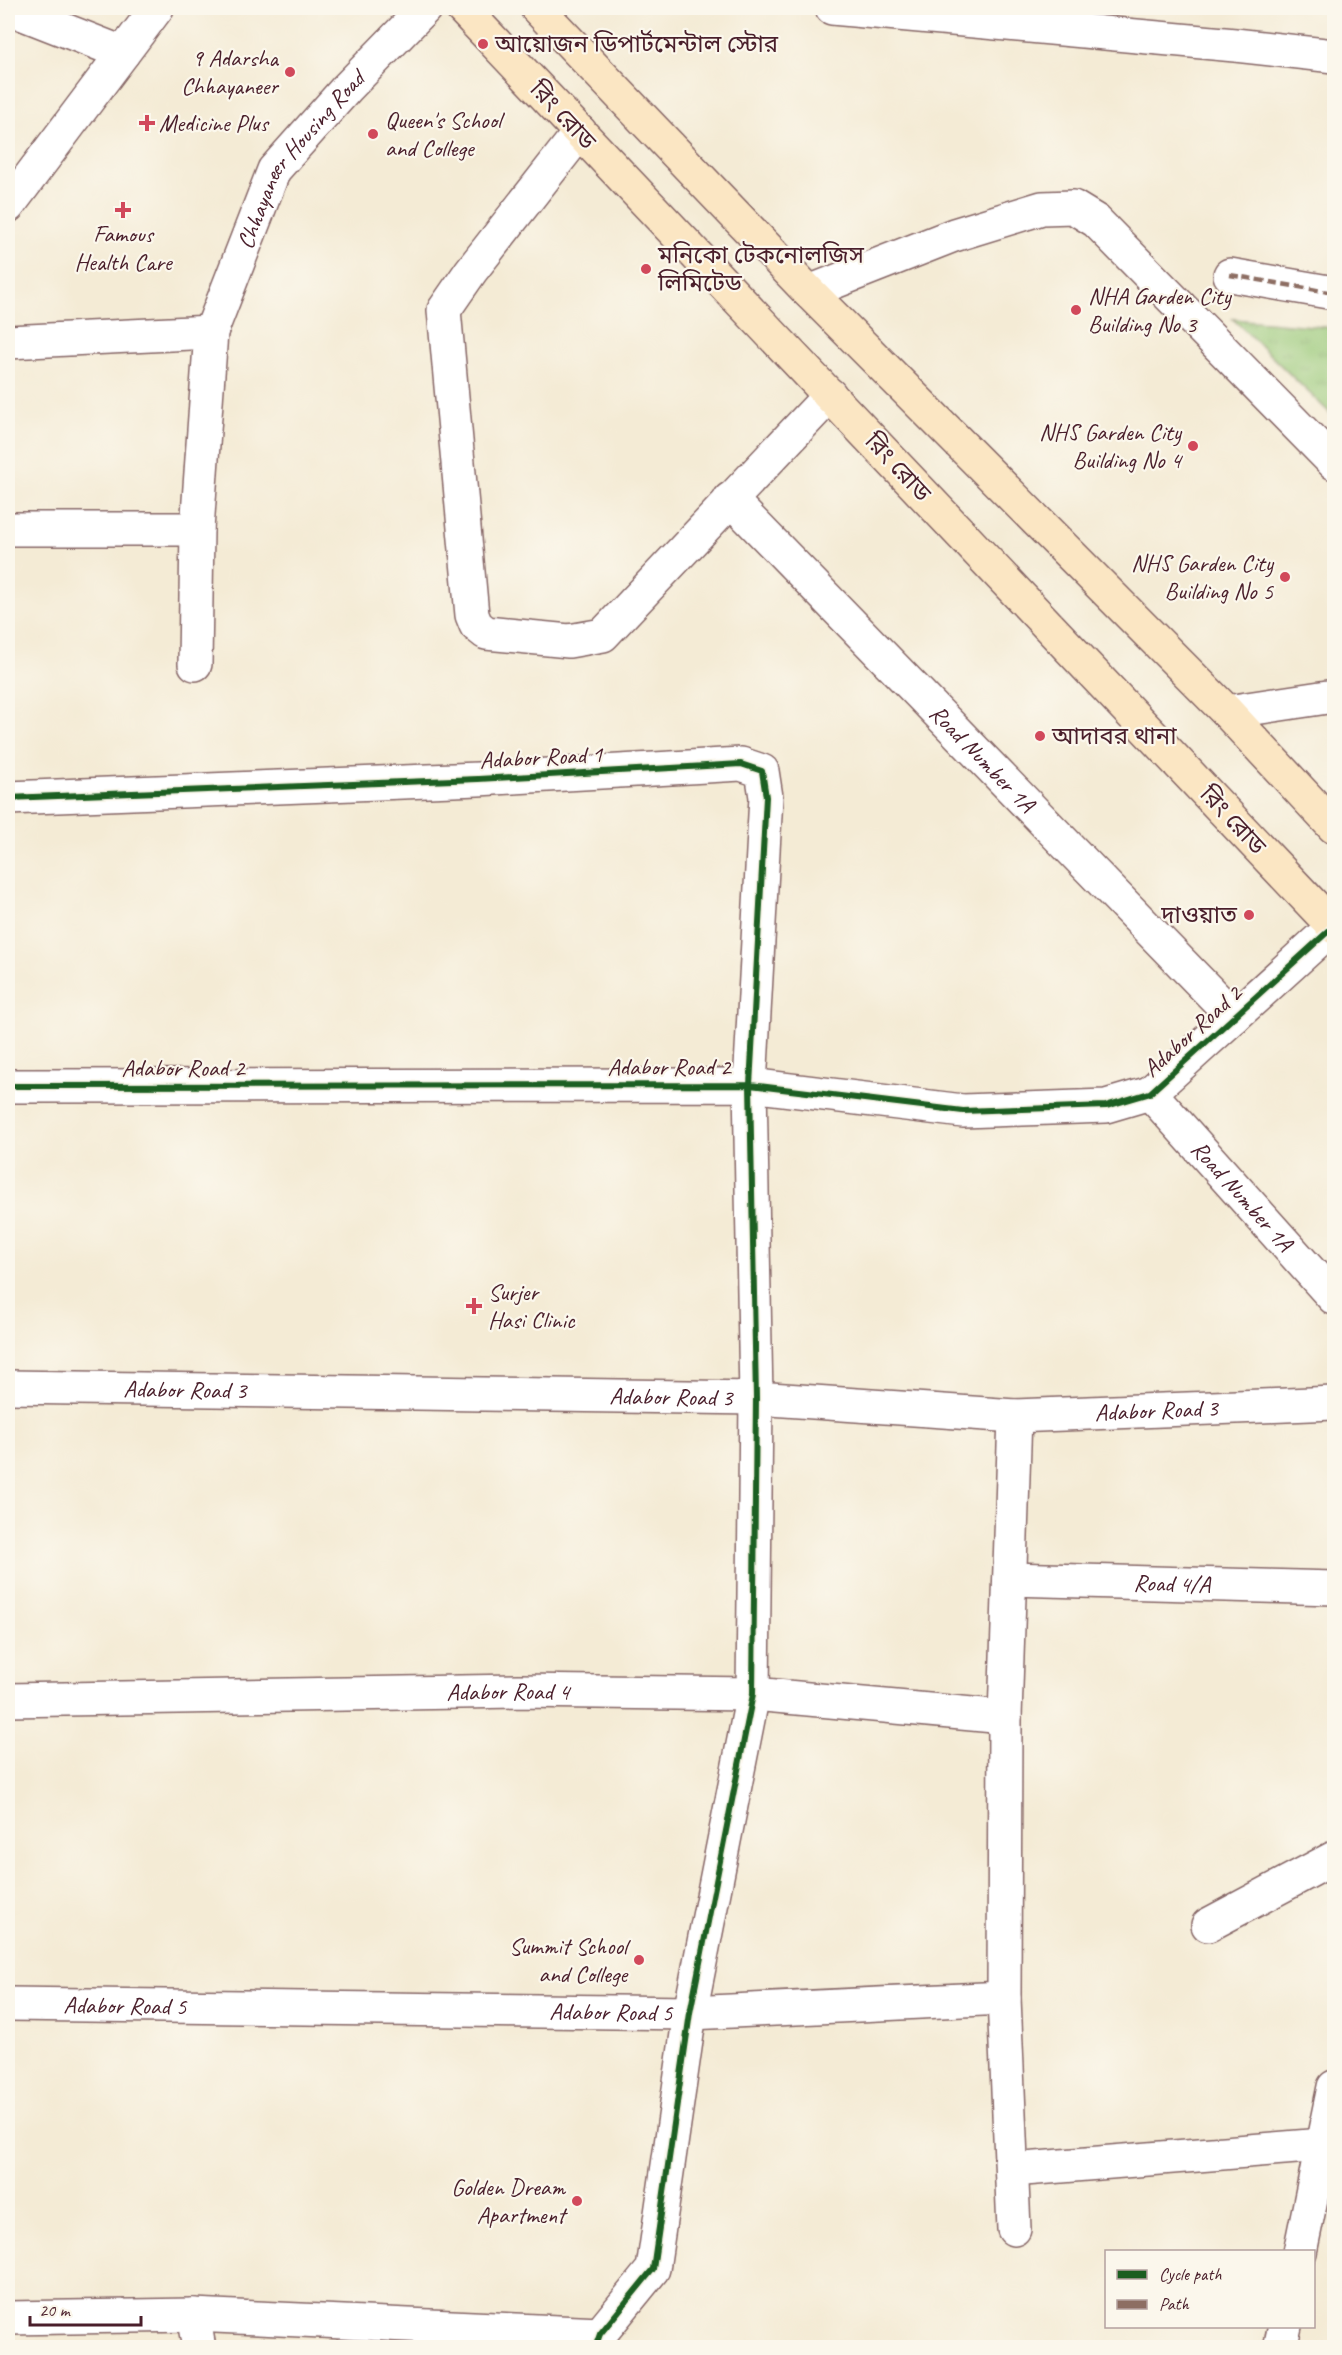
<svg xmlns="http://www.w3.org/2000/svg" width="1342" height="2355" viewBox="0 0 1342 2355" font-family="Caveat,'Noto Sans Bengali',sans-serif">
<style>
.park{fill:url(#park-tufts);stroke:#717451;stroke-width:1.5}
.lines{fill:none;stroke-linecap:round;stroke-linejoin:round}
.street-casing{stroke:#866666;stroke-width:36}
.secondary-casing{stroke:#866666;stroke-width:36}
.street{stroke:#fff;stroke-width:33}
.secondary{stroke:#fbe6c3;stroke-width:33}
.quiet{stroke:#8d6e63;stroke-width:4.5;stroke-dasharray:9 4.5;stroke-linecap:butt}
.cycleway-casing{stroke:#fbf7ec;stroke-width:10}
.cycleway{stroke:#1b5e20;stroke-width:6}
.poi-dot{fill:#d1495b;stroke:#fbf7ec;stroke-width:2}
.labels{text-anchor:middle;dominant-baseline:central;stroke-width:4.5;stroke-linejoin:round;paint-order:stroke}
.poi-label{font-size:24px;fill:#4a1f2b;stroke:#fbf7ec;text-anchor:start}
.street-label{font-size:24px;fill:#4a1f2b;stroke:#fbf7ec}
</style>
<defs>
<pattern id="park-tufts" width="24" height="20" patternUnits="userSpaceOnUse" patternTransform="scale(1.5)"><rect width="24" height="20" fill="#98c877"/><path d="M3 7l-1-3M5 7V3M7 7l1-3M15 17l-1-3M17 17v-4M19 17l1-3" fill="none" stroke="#84ab67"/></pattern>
</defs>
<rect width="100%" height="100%" fill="#fbf7ec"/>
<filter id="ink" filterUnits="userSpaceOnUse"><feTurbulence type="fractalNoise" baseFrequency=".0167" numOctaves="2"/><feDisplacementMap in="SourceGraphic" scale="12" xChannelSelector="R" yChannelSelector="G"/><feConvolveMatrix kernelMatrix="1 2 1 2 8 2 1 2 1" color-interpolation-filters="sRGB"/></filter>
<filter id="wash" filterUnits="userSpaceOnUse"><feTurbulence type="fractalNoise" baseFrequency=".008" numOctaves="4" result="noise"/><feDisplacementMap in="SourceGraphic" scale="24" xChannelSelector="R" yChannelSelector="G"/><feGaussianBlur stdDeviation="1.35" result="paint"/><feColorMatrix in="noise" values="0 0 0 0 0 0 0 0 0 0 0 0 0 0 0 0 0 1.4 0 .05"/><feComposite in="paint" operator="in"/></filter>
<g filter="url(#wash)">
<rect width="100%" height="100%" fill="#f4ebd5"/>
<!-- park -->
<path class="park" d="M1233,319L1334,328V417Z"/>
</g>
<g filter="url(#ink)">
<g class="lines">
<!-- street casing -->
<g class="street-casing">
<g id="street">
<path d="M8,8L123,53"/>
<path d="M832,8L1235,45L1334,56"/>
<path d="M580,132L471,271L444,310L472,615L476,625L486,633L569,641L603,635L830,395"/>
<path d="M8,206L157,8"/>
<path d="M1230,275L1334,293"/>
<path d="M809,292L954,235L1042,208L1073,207L1096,221L1334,463"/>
<path d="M8,342L211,332"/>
<path id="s1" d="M730,499L1234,1017"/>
<path d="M8,529H197L195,664"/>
<path id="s2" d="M197,529L211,332L274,170L347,88L425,8"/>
<path d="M1227,712L1334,696"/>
<path d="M8,798L478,779L741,764L762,771L766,797L750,1085L756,1398L753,1694L690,2013L653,2269L600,2334L595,2348"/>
<path d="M8,1086L750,1085L963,1111L1106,1106L1150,1093L1334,926"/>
<path id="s3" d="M1150,1093L1334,1298"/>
<path id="s4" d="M8,1387L756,1398L1015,1416L1334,1403"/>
<path id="s5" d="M1010,1579L1334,1588"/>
<path id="s6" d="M8,1700L519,1691L753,1694L1005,1717"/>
<path d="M1208,1925L1334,1858"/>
<path id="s7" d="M8,2004L690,2013L1004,1998"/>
<path d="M1012,2170L1322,2145"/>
<path d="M1014,2229L1004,1998L1005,1717L1015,1416"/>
<path d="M1300,2252L1334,2087"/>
<path d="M193,2315L199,2348"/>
<path d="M8,2318L193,2315L600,2334"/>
<path d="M1280,2348L1285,2326"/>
</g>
</g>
<!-- secondary casing -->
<g class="secondary-casing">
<path id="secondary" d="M462,8L1334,927
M537,8L809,292L1227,712L1334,827"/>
</g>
<!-- street -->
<use href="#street" class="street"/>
<!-- secondary -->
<use href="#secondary" class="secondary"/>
<!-- quiet -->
<path class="quiet" d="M1230,275L1334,293"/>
<!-- cycleway casing -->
<g class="cycleway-casing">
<path id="cycleway" d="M8,798L478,779L741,764L762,771L766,797L750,1085L756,1398L753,1694L690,2013L653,2269L600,2334L595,2348
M8,1086L750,1085L963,1111L1106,1106L1150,1093L1334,926"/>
</g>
<!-- cycleway -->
<use href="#cycleway" class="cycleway"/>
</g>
</g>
<!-- markers -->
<g class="poi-dot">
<circle cx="483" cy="44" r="6"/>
<circle cx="290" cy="72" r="6"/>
<path d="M144 114h6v6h6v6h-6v6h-6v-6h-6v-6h6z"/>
<circle cx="373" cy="134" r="6"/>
<path d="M120 201h6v6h6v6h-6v6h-6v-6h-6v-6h6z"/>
<circle cx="646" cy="269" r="6"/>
<circle cx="1076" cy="310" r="6"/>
<circle cx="1193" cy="446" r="6"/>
<circle cx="1285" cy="577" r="6"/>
<circle cx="1040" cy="736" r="6"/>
<circle cx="1249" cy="915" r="6"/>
<path d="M471 1297h6v6h6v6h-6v6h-6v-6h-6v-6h6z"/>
<circle cx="639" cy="1960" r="6"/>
<circle cx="577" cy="2201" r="6"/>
</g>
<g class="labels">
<!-- poi labels -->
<g class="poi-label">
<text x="495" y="44">আয়োজন ডিপার্টমেন্টাল স্টোর</text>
<text x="278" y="58" text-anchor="end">9 Adarsha<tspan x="278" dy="28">Chhayaneer</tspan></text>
<text x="385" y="120">Queen's School<tspan x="385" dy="28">and College</tspan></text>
<text x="159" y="123">Medicine Plus</text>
<text x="123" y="234" text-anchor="middle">Famous<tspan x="123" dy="28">Health Care</tspan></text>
<text x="658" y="255">মনিকো টেকনোলজিস<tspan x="658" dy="28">লিমিটেড</tspan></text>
<text x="1088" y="296">NHA Garden City<tspan x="1088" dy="28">Building No 3</tspan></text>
<text x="1181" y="432" text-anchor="end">NHS Garden City<tspan x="1181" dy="28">Building No 4</tspan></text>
<text x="1273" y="563" text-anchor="end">NHS Garden City<tspan x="1273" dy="28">Building No 5</tspan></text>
<text x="1052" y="736">আদাবর থানা</text>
<text x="1237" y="915" text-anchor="end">দাওয়াত</text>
<text x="488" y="1292">Surjer<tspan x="488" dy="28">Hasi Clinic</tspan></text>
<text x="627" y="1946" text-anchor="end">Summit School<tspan x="627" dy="28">and College</tspan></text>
<text x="565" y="2187" text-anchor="end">Golden Dream<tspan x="565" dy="28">Apartment</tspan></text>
</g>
<!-- street labels -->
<g class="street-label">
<text transform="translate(563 115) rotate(47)">রিং রোড</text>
<text stroke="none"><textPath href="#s2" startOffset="394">Chhayaneer Housing Road</textPath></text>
<text transform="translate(898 467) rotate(47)">রিং রোড</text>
<text transform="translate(541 757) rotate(-3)">Adabor Road 1</text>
<text stroke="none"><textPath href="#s1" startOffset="362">Road Number 1A</textPath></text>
<text transform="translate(1233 820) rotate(47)">রিং রোড</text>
<text transform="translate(1192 1031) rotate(-42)">Adabor Road 2</text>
<text x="669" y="1067">Adabor Road 2</text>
<text x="183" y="1068">Adabor Road 2</text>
<text stroke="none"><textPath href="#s3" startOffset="138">Road Number 1A</textPath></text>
<text stroke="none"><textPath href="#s4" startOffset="177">Adabor Road 3</textPath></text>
<text stroke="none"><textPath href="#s4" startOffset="663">Adabor Road 3</textPath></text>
<text stroke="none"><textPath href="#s4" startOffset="1149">Adabor Road 3</textPath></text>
<text stroke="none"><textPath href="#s5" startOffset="162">Road 4/A</textPath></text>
<text stroke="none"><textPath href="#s6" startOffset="500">Adabor Road 4</textPath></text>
<text stroke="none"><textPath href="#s7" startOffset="117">Adabor Road 5</textPath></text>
<text stroke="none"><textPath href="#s7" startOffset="603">Adabor Road 5</textPath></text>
</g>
</g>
<!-- margin -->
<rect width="1342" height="2355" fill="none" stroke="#fbf7ec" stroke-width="30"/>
<!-- legend -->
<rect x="1105" y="2250" width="210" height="78" fill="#fbf7ec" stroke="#b4a19f" stroke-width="1.5"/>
<rect x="1117" y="2270" width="30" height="9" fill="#1b5e20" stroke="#b4a19f" stroke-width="1.5"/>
<text x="1159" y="2280" font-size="18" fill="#4a1f2b">Cycle path</text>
<rect x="1117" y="2300" width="30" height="9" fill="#8d6e63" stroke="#b4a19f" stroke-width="1.5"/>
<text x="1159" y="2310" font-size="18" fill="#4a1f2b">Path</text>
<!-- scale -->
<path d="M30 2316v9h111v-9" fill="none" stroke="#4a1f2b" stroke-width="3"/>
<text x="39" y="2316" font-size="18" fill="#4a1f2b" stroke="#fbf7ec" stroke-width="4.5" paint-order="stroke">20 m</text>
</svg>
